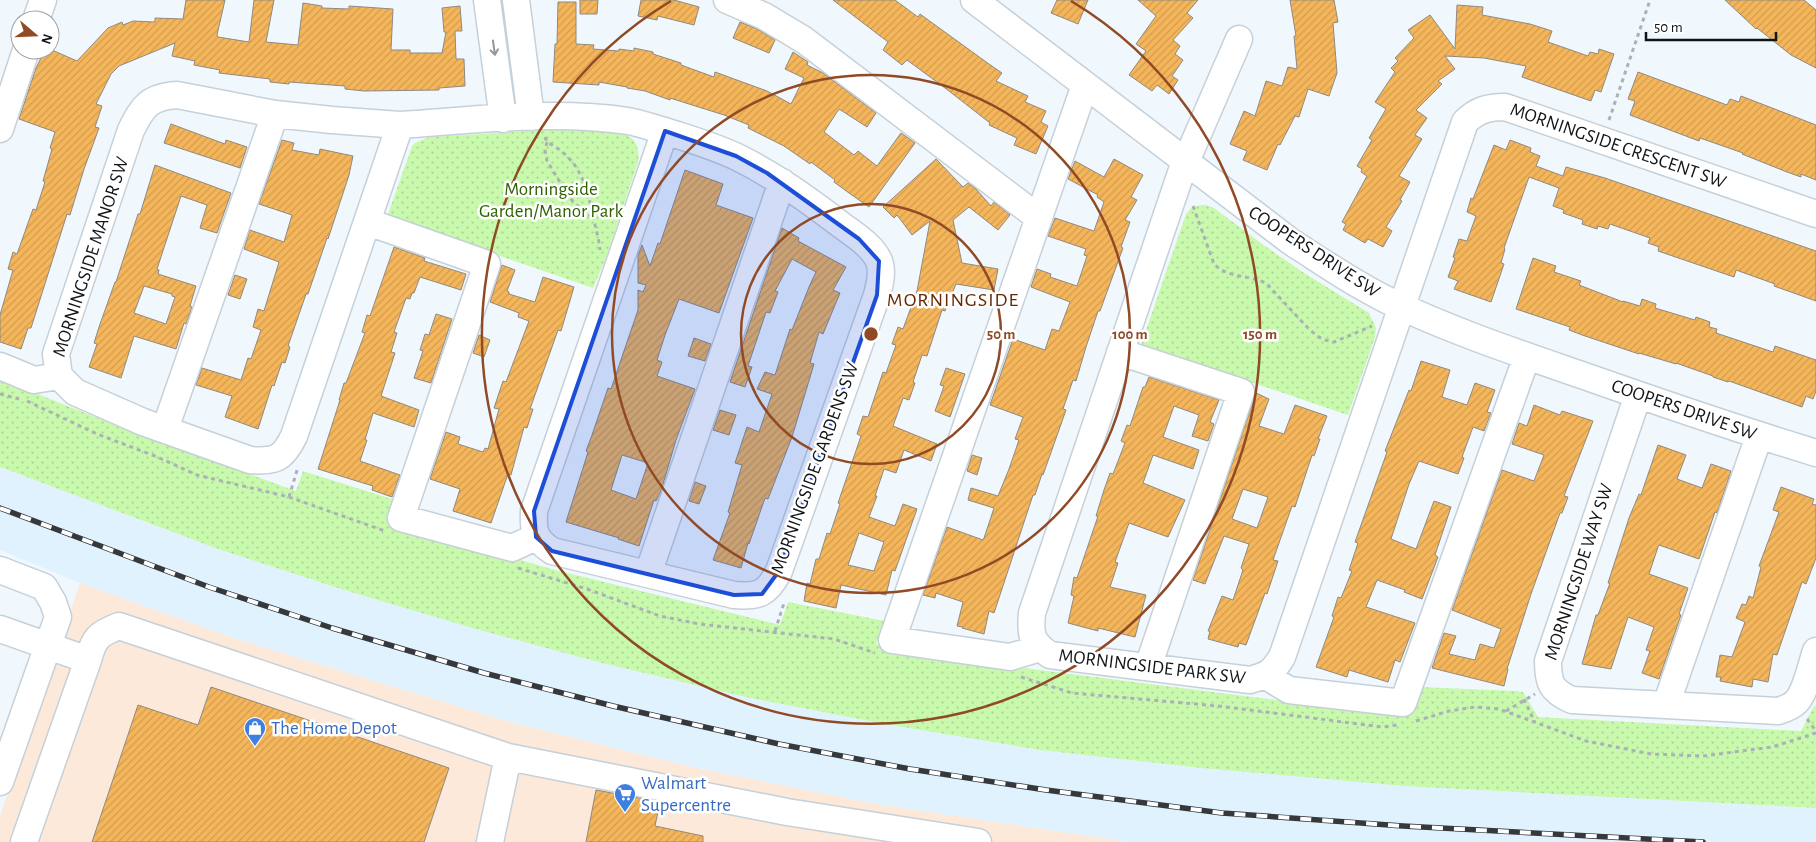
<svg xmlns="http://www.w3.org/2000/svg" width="1816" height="842" viewBox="0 0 1816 842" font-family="'Alegreya Sans',sans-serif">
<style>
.commercial{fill:#fce9d9}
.built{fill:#e1f2ff}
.park{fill:url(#park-dots)}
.building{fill:url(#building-hatch);stroke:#908980;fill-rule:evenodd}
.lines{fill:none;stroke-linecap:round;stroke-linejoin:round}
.minor-casing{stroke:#c6d0d8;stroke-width:29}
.path{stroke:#abb2b7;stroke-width:3;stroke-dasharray:4 4;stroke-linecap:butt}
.minor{stroke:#fff;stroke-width:26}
.rail-casing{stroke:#35383c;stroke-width:5.5}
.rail{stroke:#fff;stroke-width:4;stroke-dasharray:11;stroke-linecap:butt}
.oneway{stroke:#949697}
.marked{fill:#1d4ed8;fill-opacity:0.2;stroke:#1d4ed8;stroke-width:4;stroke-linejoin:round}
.ring{fill:none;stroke:#904a25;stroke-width:2.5}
.labels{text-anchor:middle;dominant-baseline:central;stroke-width:5;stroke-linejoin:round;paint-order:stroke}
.street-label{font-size:19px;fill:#121518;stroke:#fff}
.park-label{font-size:19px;fill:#316202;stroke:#fff}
.shop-label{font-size:19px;fill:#366cbe;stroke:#fff;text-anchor:start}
.neighbourhood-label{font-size:20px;letter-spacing:1px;fill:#672a03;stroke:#fff}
.centre{fill:#904a25;stroke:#fff;stroke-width:2.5}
.ring-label{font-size:15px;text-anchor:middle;font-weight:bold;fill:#904a25;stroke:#fff;stroke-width:5;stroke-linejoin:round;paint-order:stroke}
</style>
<defs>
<pattern id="park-dots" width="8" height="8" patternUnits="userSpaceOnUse" patternTransform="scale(1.25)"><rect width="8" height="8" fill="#c8f9ad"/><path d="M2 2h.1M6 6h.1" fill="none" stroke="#abd594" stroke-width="1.8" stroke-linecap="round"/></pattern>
<pattern id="building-hatch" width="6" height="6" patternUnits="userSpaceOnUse" patternTransform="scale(1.25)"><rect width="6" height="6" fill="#f5b65b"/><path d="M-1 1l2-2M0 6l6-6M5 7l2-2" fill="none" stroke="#d19c4e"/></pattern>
</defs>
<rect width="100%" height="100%" fill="#f0f8fe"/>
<!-- commercial -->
<path class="commercial" d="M80,583L240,640L517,724L693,767L877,804L1130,842H0V816Z"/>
<!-- built -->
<path class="built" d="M0,467L218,549L341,589L594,661L750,698L885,724L1040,750L1201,768L1404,786L1816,808V842H1130L877,804L693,767L517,724L240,640L80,583L0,550Z"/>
<!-- park -->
<path class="park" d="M562,129C576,130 619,130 630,137C639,144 639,153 638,162L606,258L593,288L387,217L412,146L415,143L429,137Z
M1200,205H1206L1214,208L1265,246L1304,273L1369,313L1376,328L1375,337L1348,415L1141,345L1186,214L1191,208Z
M0,379L138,434L296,491L303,471L395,500L387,522L555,570L780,625L788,602L885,621L876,644L1024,668L1284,701L1419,687L1516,691L1523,692L1538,717L1801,731L1814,706H1816V808L1404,786L1201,768L1040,750L885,724L750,698L594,661L469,627L341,589L218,549L0,467Z"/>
<!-- building -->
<path class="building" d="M186,0H225L217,35L218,37L249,42L254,0H274L266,42L298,45L303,3L322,6V8L349,9V6L393,9L391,50H410V53H442L446,32H444L442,8L460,6L462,31H455L456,59H464L465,86L439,88V90L364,91L345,89V86L289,82V84L270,82V79L219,73L220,70L194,65L195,61L172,56L175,43L119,66L111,74L96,104L102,106L95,127L99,128L84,169L70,215L67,214L31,328H28L21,349L0,342V315L13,270L8,269L13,252L17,254L33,209L36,210L45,182L43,181L52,149L50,148L55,132L19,119L36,68L45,50H52L77,61L108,28L122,22L123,25L133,21L155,22V18L183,19Z
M580,0H598L597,14H580Z
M641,0H674L699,7L694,25L658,16L657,20L638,16Z
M833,0H895L918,17L920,14L989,64L1002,73L996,81L1028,96L1025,102L1046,111L1041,122L1048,126L1036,154L1014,145L1017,138L989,125L990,123L949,91L907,60L902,65L883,50L888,42Z
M1057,0H1088L1078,24L1051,13Z
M1138,0H1198L1187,13L1193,18L1173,40L1180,46L1175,54L1183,60L1172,76L1178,80L1169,94L1157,85L1152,91L1129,75L1146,51L1136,44L1156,16Z
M1290,0H1334L1338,22L1333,23L1337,73L1329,96L1308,89L1299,117L1295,116L1280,145L1278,144L1267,170L1243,160L1247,151L1230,144L1244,111L1255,116L1266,81L1282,86L1288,67L1297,69L1294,36H1296Z
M1725,0H1804L1816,10V68L1791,55L1757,28L1756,29Z
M558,2H576V44L594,45L593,49L619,51V49L634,51V48L653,52V54L681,63V65L714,77L715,72L767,91L791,104L804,78L785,69L793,52L808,62L807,65L823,73L876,113L867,127L839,109L824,132L854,155L858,151L877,166L901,133L915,143L869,207L849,193L834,182L835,180L811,162L810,164L784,146L748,128L749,125L724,115L670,98V100L645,91L627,88V87L599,82V85L553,82L555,44H557Z
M1457,5L1483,7L1482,15L1530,24L1552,31L1548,42L1588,56L1590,52L1598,54L1599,49L1614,54L1601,92L1595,90L1591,101L1522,77L1526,66L1484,58L1445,56L1455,69L1438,81L1442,84L1416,110L1427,118L1415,135L1422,139L1399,176L1410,182L1400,200L1402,201L1386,227L1392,231L1383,247L1368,239L1365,243L1343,230L1346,224L1342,222L1367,176L1361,172L1362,169L1357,166L1372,140L1369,138L1386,109L1375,102L1395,72L1391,68L1398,61L1395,58L1414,38L1408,30L1430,15L1455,49Z
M740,22L757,29L775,40L769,53L733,38Z
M1638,72L1727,105L1730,99L1739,102L1741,96L1816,125V180L1801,174V177L1787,172L1742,154L1743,153L1700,138L1699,141L1630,115L1635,101L1628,99Z
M171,124L225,144L226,140L247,147L240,168L164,143Z
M282,140L294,143L292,150L319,155L320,149L353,156L349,175L328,239L327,238L308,294H306L288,346L290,347L285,363L282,362L274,386L272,385L258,429L225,417L232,396L196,385L202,368L241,380L248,358L251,359L261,330L253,327L258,309L264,311L279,262L244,249L250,230L284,242L292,215L259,204Z
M1510,140L1531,148L1530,152L1540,156L1536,166L1563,176L1566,167L1605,178L1816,251V301L1774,286L1775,284L1736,270L1734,277L1658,251L1659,247L1648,243L1650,238L1610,224L1608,229L1598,226L1597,229L1582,224L1583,220L1563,213L1564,210L1553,206L1559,188L1529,177L1504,248L1505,249L1501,263L1504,264L1491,302L1454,289L1458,281L1448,277L1455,258L1453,257L1459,239L1467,241L1476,216L1467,212L1471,198L1473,199L1494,145L1506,150Z
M936,159L963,187L968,183L976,189L991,206L994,202L1010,215L998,230L969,207L953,220L962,263L998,269L994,290L956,284L945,311L942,310L927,356L922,355L913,382L915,383L909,400L903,398L893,426L937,444L931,461L904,450L896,473L884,469L875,496H877L869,517L895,526L903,504L917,509L895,571L892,570L886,595L841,585L836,608L804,601L807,583L810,584L816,559H819L827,533L830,534L840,504L838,503L861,436L857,434L863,416L868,417L883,372L886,373L896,345L892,344L898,327L903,329L917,291L930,221L912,235L897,215L894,218L883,207ZM859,533L884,542L874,571L848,565Z
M1114,159L1143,175L1131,197L1137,200L1125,220L1130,222L1121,247L1123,248L1100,311H1098L1086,347L1076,381L1073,380L1063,409L1066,410L1043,475L1042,474L1035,495H1033L994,613L989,611L984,634L962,628L963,627L957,626L963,602L936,593L935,598L923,595L947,527L983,540L984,538L994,508L968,500L971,488L998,496L1009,469L1019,440L1015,439L1023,417L990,405L1013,339L1045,350L1052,329L1059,331L1070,302L1031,287L1037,269L1051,274L1050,277L1077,286L1087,256L1084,255L1086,249L1048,236L1055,218L1094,231L1104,202L1097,197L1098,195L1068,179L1075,161L1104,177Z
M155,165L231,193L217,233L200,228L207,205L181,196L157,269L159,270L158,274L196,286L190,306L192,307L186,324L184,323L176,349L134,336L121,378L89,367L97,344L94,343L99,327L115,282H116L138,214H140ZM144,286L172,294V296L175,297L166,324L134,313Z
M685,170L723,184L716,205L753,218L719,313L679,299L665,335L657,360L662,362L657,376L695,389L676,440L661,491L656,501L654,500L639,546L618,539L619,538L566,522L588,452L586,451L592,435L608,388L611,389L638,310V290L643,292L646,285L638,283V255L642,245L650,266L658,243L660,244ZM622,455L648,463L636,499L611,490Z
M782,228L799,238L798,241L846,267L833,290L840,293L823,334L819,332L810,363L814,364L792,437L768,499L765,498L749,544L748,543L741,568L713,560L730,513L728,512L742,465L735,463L747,427L759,432L772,394L757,389L765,372L775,375L790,329L792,330L809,287L816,272L792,259L775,291L778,292L770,313L766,312L748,366L752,367L745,387L730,382Z
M394,247L425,258L424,261L466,274L461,290L420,277L414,293H412L410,299L406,298L394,332L397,333L391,352L395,353L381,396L419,410L414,427L373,413L365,440H367L360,461L400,475L392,497L372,490L373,486L318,469L340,400H339L344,383H346L365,333L362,332L367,315L370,316Z
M1533,258L1556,266L1554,272L1581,281L1579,285L1623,302V301L1640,306L1642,299L1656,304L1655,308L1695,320L1696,317L1710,322L1709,327L1717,329L1716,333L1773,352L1775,346L1816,360V391L1813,399L1806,396L1802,407L1729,381L1728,382L1713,377V376L1676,363V364L1639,353V354L1585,336L1569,330L1570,327L1516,309Z
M502,265L515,270L507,291L509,292V294L535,302L543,277L574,287L561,331L558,330L530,409H533L527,428L524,427L511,475L508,474L491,523L453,511L460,489L430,479L446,432L460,437L458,444L483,452L485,448L488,449L499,409L494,408L503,381L506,382L509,374L529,321L518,317L519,313L490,302Z
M235,275L247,279L240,299L228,295Z
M436,314L452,319L431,383L414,378L423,351L420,350L425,334L429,335Z
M479,335L490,340L484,357L473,353Z
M694,338L711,344L705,361L688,356Z
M1421,361L1450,370L1442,397L1467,405L1475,383L1495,390L1487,412L1491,413L1484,431L1473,427L1462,457L1464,458L1458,474L1419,461L1409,484L1391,539L1416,549L1434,501L1451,507L1435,555L1438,557L1422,599L1404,592L1405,590L1377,580L1366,607L1415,623L1400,662L1395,660L1388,682L1349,670L1347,677L1316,667L1334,617L1332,616L1338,597L1341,598L1352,571L1349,570L1358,543L1355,542L1387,452L1385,451L1409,390L1411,391Z
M946,368L965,374L950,417L935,411L944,386L940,385Z
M1149,377L1219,400L1210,422L1214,424L1208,441L1192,436L1199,415L1174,406L1163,437L1199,450L1193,469L1153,455L1143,483L1185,500L1168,537L1129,523L1115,562L1118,563L1110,587L1146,595L1135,637L1098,628V631L1068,623L1074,596L1071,595L1074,577L1077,578L1098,516H1096L1104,490L1110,473L1113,474L1125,443L1121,441L1127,425L1130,426L1143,387H1145Z
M1256,393L1269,399L1259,426L1284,434L1295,405L1327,416L1318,439H1320L1314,456L1312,455L1295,507L1292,506L1273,560L1278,561L1267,594L1265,593L1246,645L1239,643L1238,647L1208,639L1210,631H1208L1222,596L1233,600L1243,570L1241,568L1249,544L1224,536L1205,584L1193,580ZM1243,489L1268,497L1257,528L1232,519Z
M1534,405L1560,415L1562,411L1593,421L1564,496L1568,497L1562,513H1560L1531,594L1507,669H1508L1504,686L1432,668L1444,633L1456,636L1449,654L1475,660L1480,644L1494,648L1501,629L1452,610L1502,470L1534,481L1544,455L1512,444L1519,423L1527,426Z
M720,410L736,415L729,435L713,430Z
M1658,445L1686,455L1677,479L1702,488L1711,464L1731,471L1717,513L1715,512L1699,559L1659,545L1658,547L1649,574L1688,588L1679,614L1681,615L1659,679L1642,673L1650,651L1646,650L1654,627L1628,617L1611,669L1582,664L1596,615H1598L1610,583H1608L1629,518L1639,494L1641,495Z
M972,455L982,458L977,475L967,471Z
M695,482L706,486L699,504L689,501Z
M1781,487L1814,499L1812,504L1816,505V558L1806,584L1802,582L1777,655L1773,654L1768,682L1753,679L1752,687L1720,681L1721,677H1716L1720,655L1732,657L1745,622L1736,618L1742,604L1746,605L1749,596L1753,598L1761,567L1759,566L1779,512L1773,510Z
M211,687L449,768L424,842H92L138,705L198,725Z
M596,790L660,802L655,826L703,836V842H586Z"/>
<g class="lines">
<!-- minor casing -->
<g class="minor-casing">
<path id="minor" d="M487,0L503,119
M516,0L531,117
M727,0L764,16L804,40L1039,218
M974,0L1290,241C1322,262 1353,283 1387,300C1453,332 1524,355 1593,379C1667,405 1741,430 1816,453
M36,20L43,0
M1239,39L1181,173L1032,613C1030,635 1031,642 1050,655L1250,680C1268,675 1272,673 1282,657L1465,122C1477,110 1488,107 1505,107L1816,214
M177,95L275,114L332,120L400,125L294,436C283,459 275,462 250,460L143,422L75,392L59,376L56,354L131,130C143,106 149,97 177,95Z
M400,125C475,120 553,110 628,121C640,123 653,128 665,131
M0,129L26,50
M665,131C689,139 714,146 737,157C774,175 807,199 840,224C853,234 872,245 879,261C883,271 880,284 877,295L779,571C767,594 759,597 734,595L552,551C534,539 533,531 534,511Z
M368,222L487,264L401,518L512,548L536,537
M1120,352L1241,392L1148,667
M0,366L34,380L59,376
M1638,395L1548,661C1548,683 1551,691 1572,700L1778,711C1785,709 1791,707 1796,702C1806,692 1811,665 1816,651
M165,429L275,114
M0,570L44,587L53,602L58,617L0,782
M648,574L782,182
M0,629L88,660C94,638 98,634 119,626L508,757L490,842
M1040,648L1010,657L892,640L1085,85
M1266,676L1289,690L1403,703L1527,356
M1666,705L1759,436
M508,757L787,812L978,842
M24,842L88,660"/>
</g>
<!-- path -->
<path class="path" d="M1609,120L1650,0
M545,137L547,142C579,159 585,181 593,215C595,227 599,238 600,250
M547,142L545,150L547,161L566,192L574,203L593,218
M1193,206L1214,264C1227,278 1249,275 1266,283L1307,327L1317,336L1325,340L1334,342L1372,326
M0,394L19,399
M27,401L97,434L155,456L197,475L289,497L385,531
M289,497L298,467
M518,568L587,589L660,616L699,624L834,639L875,653
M775,631L784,603
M1021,677L1072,693L1218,706L1383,727L1397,725
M1524,699L1535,723
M1506,711L1535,694
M1807,719L1816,731
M1416,721L1449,711L1475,707L1499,709L1586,741L1651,754L1703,756L1772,747L1816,733"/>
<!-- minor -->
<use href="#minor" class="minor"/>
<!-- rail casing -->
<g class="rail-casing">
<path id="rail" d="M0,508L209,587L332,628L484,673L613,706L779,744L910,769L1046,790L1222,813L1403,826L1703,842"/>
</g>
<!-- rail -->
<use href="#rail" class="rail"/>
</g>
<!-- one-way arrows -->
<defs><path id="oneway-shaft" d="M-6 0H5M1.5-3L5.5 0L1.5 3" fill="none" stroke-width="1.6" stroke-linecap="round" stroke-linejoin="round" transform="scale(1.25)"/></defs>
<use class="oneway" href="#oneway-shaft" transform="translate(494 48) rotate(82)"/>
<!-- marked area -->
<path class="marked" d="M665,131L736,156L767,173L859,239L879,261L877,295L779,571L762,594L734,595L552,551L536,537L534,511Z"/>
<!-- distance rings -->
<g class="ring">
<circle cx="871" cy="334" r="130"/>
<circle cx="871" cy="334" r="259"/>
<path d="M1071 1A389 389 0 1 1 671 1"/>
</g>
<!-- icons -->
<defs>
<g id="shop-pin" transform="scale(1.125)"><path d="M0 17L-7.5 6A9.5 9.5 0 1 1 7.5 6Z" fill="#3f7fe0" stroke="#fff"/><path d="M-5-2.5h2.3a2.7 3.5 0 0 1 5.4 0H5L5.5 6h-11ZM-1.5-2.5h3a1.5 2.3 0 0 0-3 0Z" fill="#fff"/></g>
<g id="supermarket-pin" transform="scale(1.125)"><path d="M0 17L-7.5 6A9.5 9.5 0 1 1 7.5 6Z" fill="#3f7fe0" stroke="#fff"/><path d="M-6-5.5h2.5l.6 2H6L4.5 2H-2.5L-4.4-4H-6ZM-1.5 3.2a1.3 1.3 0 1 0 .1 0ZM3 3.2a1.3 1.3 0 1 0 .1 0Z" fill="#fff"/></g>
</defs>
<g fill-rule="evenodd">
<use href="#shop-pin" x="255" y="728"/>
<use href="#supermarket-pin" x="625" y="794"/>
</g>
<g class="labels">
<!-- street labels -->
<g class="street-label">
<text transform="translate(1618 146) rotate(19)">MORNINGSIDE CRESCENT SW</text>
<text transform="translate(1314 252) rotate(33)">COOPERS DRIVE SW</text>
<text transform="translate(91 257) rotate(-72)">MORNINGSIDE MANOR SW</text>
<text transform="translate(1684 410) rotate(19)">COOPERS DRIVE SW</text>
<text transform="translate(815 468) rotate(-70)">MORNINGSIDE GARDENS SW</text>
<text transform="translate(1579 572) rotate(-72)">MORNINGSIDE WAY SW</text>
<text transform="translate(1152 667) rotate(7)">MORNINGSIDE PARK SW</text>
</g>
<!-- park labels -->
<g class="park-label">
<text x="551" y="189">Morningside<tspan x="551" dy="22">Garden/Manor Park</tspan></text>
</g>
<!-- shop labels -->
<g class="shop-label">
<text x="271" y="728">The Home Depot</text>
<text x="641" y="783">Walmart<tspan x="641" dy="22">Supercentre</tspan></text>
</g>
<!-- neighbourhood labels -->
<g class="neighbourhood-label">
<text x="953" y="300">MORNINGSIDE</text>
</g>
</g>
<circle cx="871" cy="334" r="8" class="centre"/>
<g class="ring-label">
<text x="1001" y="339">50 m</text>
<text x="1130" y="339">100 m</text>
<text x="1260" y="339">150 m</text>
</g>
<!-- north arrow -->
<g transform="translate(35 35) rotate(109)"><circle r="24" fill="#ffffff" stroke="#a0a1a3"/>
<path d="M0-4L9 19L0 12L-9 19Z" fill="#904a25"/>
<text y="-8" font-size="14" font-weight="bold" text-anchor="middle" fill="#121518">N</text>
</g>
<!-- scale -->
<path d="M1646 32v8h130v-8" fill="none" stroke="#121518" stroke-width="2.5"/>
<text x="1654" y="32" font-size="15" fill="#121518" stroke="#ffffff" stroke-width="4" paint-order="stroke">50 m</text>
</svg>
